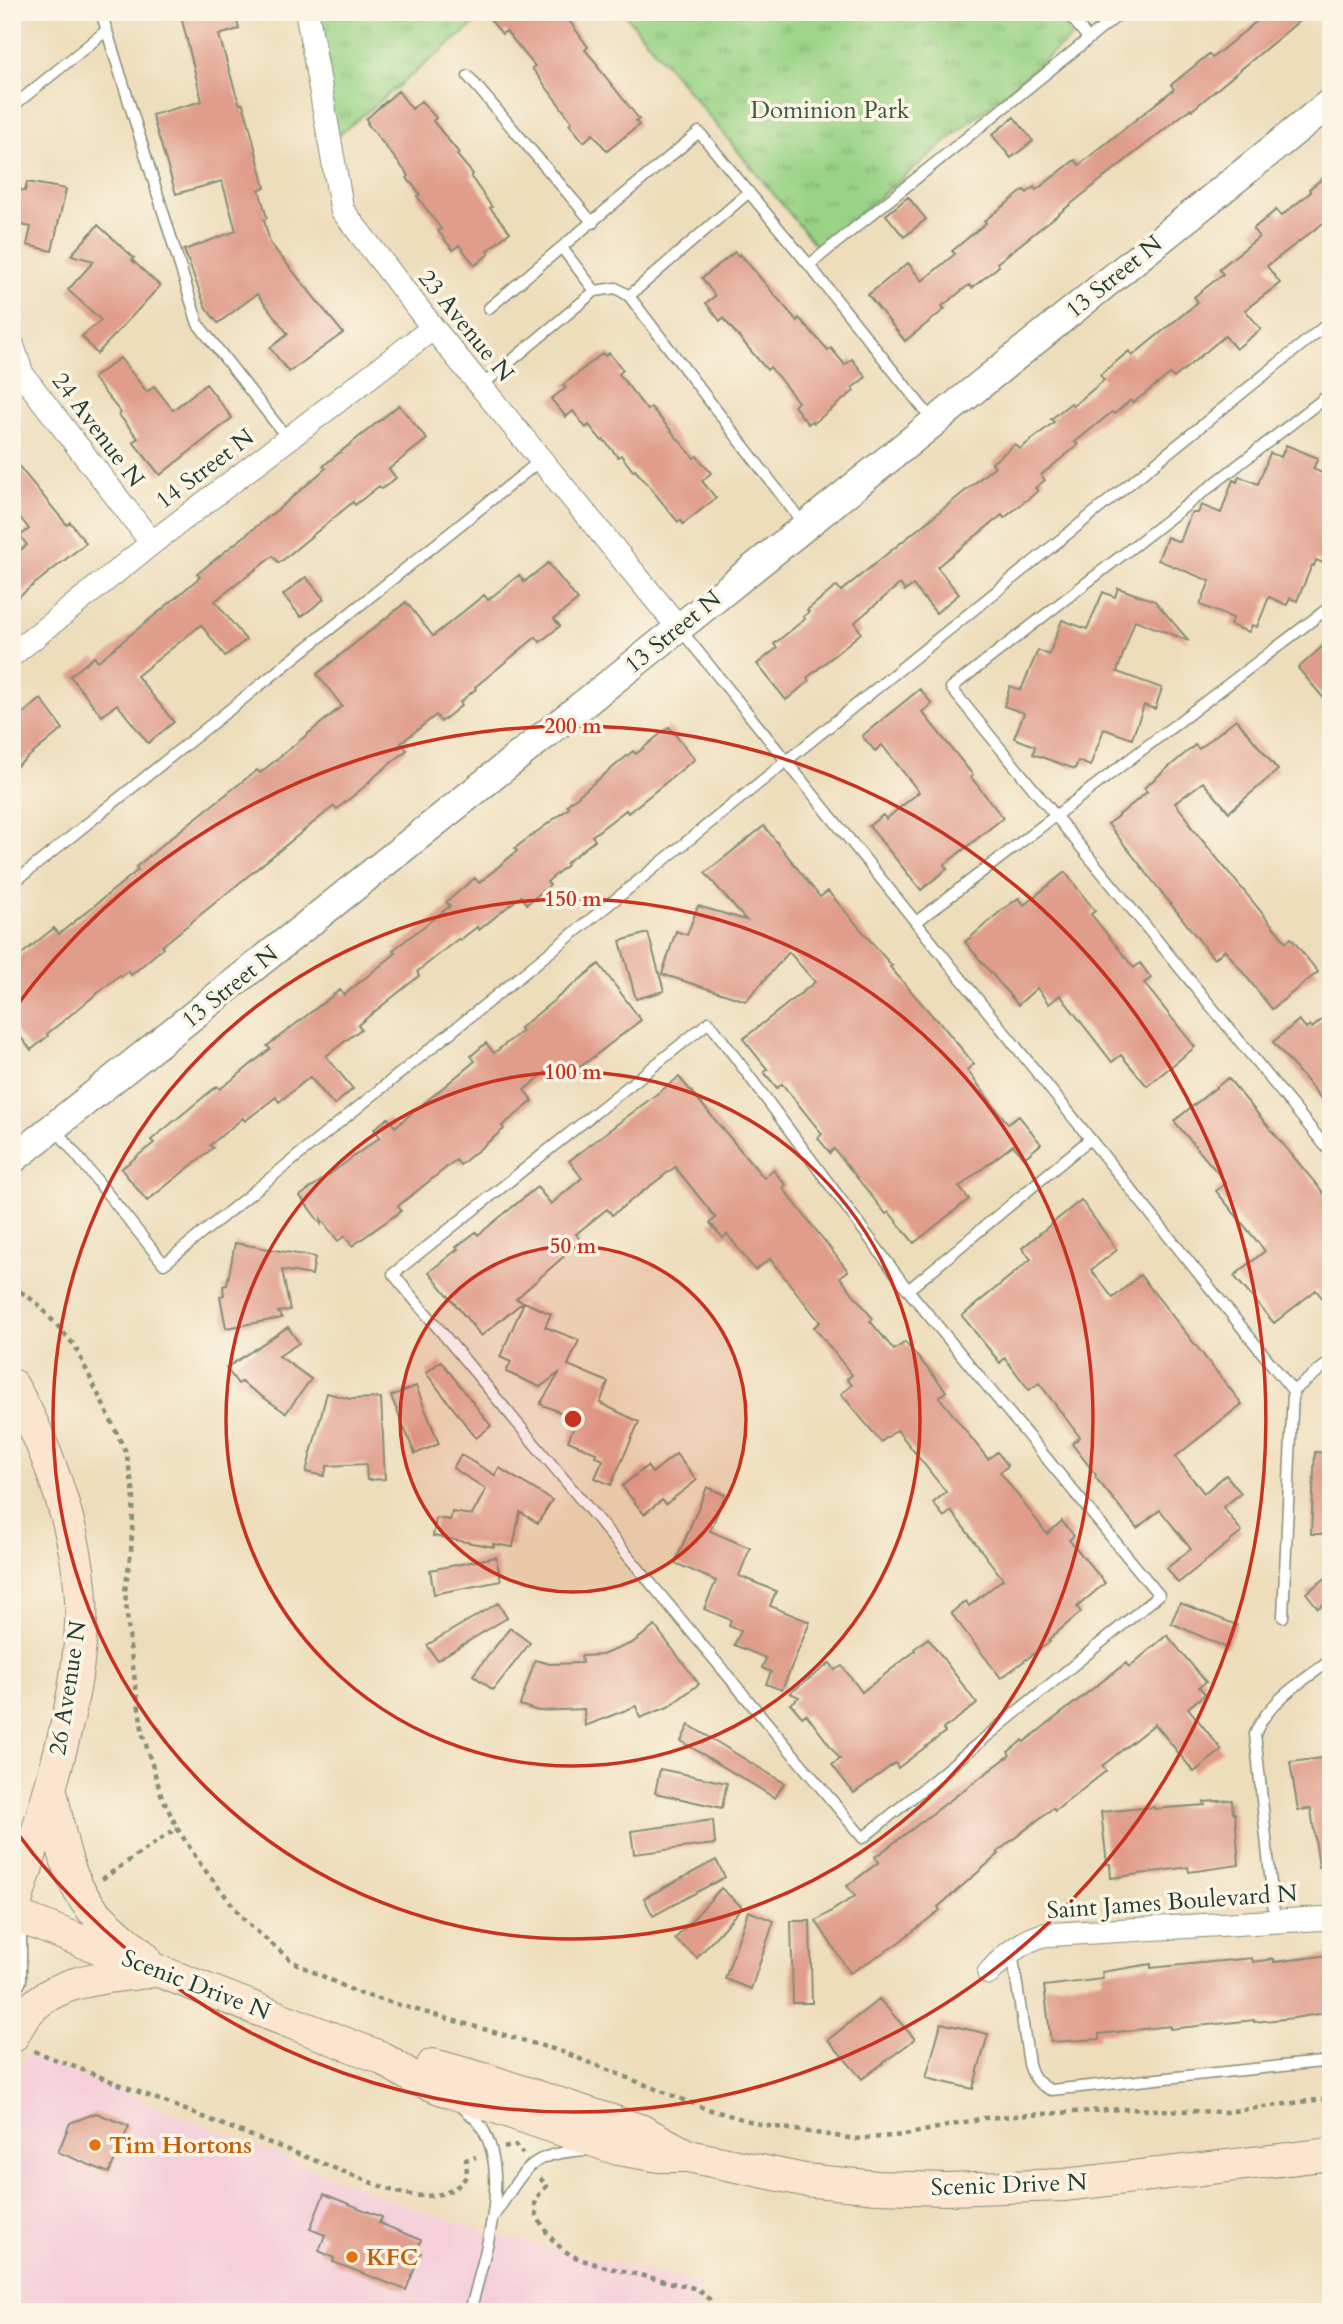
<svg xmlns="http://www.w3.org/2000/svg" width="1343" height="2324" viewBox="0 0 1343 2324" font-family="Cardo,serif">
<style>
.built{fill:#f5cfda}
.grass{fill:url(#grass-tufts);stroke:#5c885d;stroke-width:2}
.building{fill:#e09d8b}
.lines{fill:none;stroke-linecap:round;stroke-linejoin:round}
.service-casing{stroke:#868d78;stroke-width:13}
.minor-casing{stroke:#868d78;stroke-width:25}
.tertiary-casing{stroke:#868d78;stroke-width:31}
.secondary-casing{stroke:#868d78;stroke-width:34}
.path{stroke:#868d78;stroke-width:4.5;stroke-dasharray:5 5;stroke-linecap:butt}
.service{stroke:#fff;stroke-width:10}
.minor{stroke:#fff;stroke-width:23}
.tertiary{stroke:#fff;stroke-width:28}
.secondary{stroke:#fbe5cf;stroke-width:32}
.ring{fill:none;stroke:#c8321e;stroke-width:3.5}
.food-dot{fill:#e8710a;stroke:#fcf5e5;stroke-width:2.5}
.labels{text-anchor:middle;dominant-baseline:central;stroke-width:7;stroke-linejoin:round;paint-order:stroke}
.park-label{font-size:24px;fill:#385b44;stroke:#fcf5e5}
.street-label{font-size:24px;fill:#1f3d34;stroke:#fcf5e5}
.food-label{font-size:24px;font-weight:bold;fill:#c56008;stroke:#fcf5e5;text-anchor:start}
.centre{fill:#c8321e;stroke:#fcf5e5;stroke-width:3.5}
.ring-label{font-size:21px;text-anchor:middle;font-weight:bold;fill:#c8321e;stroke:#fcf5e5;stroke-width:7;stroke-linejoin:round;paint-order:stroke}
</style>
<defs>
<pattern id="grass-tufts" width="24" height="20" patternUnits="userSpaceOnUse" patternTransform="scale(1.75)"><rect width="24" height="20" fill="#9ad386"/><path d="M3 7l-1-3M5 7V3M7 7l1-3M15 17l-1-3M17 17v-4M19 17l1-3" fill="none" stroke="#7dac6e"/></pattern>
</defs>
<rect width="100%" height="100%" fill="#fcf5e5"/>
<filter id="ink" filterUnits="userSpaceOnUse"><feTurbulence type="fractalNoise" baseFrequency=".0143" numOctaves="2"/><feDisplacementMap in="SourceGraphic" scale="14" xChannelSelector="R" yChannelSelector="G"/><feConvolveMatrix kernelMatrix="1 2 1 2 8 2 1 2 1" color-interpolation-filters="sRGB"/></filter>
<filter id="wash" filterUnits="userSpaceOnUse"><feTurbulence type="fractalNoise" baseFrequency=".00686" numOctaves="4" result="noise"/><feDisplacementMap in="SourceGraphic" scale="28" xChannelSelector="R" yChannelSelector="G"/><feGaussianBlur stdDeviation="1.57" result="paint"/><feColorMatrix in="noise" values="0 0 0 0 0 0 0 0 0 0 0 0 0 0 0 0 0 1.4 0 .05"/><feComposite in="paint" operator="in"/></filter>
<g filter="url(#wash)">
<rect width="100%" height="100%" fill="#edb"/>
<!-- built -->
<path class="built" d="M26,2054L409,2207L487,2232L701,2284L698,2312H12V2097Z"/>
<!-- grass -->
<path class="grass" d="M307,12H489L330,142Z
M623,12H1052L1072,37L818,248Z"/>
<g id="blocks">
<!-- building -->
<path class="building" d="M180,12H235L239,29L219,35L236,94L240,104H243L249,124L265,188L259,189L267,218L264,220L270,243L343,333L289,372L270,348L288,334L257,294L218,323L206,308L184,250L236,231L222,181L176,194L152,115L202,101Z
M484,12H563L588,47L585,50L598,65L597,66L639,119L636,121L639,125L607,151L593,134L584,142L569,124L572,122L532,68L535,66L506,31L502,34Z
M1268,12H1310L1192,110L1190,109L997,263L999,266L972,288L969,285L942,306L945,309L905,341L868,295L908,263L922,281L955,254L952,251L986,223L984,221L1024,190L1027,193L1034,187L1036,190L1075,160L1079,165L1174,89L1171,85L1209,54L1212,58Z
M398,91L412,109L421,101L436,118L433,121L459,153L457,155L473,174L471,177L492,207L490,208L510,232L487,251L489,254L475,265L459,245L453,250L438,231L441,229L417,196L420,194L407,178L409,176L367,123L368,122L366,119Z
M1014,117L1033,141L1011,158L992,135Z
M1331,172V217L1267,266L1280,283L1245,310L1261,329L1236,349L1225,336L1174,378L1170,374L1133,403L1131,400L1114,414L1112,412L1075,442L1078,445L1041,475L1045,480L1035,488L1038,491L1004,518L1002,515L937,567L959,594L936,613L913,585L905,591L900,584L855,622L861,633L807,678L809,681L786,700L757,664L777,648L774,644L805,619L803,617L809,612L807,610L837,586L841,591L975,483L995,466L992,463L1015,444L1020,449L1054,422L1051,419L1071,403L1073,406L1104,380L1100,375L1129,351L1132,356L1198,302L1194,297L1223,274L1219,269L1259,237L1253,229L1276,210L1281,216L1311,192L1309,189Z
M27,182L66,189L52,251L27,245L31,227L12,223V188L25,191Z
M908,197L926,219L904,237L886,215Z
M98,225L134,258L132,260L160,286L97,354L82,336L101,320L68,290L94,261L71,255Z
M735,252L738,256L740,254L797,321L799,318L828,350L831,348L845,365L852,359L866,377L852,388L854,391L814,423L812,421L808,424L794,406L798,402L770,367L767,370L723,318L720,321L706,303L715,296L702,278Z
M603,353L605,356L609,353L623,370L619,374L647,410L651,407L694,458L697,456L711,473L702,481L716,498L683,524L680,520L678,522L649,486L635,470L633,471L621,455L618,457L604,440L602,441L589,425L586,428L573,411L566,417L551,399L566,388L563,385Z
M120,358L147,392L154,386L173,410L206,384L232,418L160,475L133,442L138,438L119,415L121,413L93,378Z
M399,405L427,439L389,469L396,478L382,489L379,486L355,505L353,502L279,563L273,556L215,601L246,640L225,656L201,625L137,676L174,722L148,743L117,704L102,716L70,676L94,657L98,661L160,611L200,577L197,574L282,506L326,468L323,466Z
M1286,445L1318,458L1313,469L1331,477V566L1316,560L1314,566L1312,565L1297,601L1290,598L1287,605L1269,597L1257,627L1252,625L1249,632L1230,625L1233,618L1200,605L1210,581L1158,560L1167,537L1180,542L1191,513H1198L1201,505L1221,513L1233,480L1237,482L1239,476L1258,484L1270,453L1281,457Z
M12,458L67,525L70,522L86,543L12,602V556L27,545L20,536L29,529L12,507Z
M548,563L578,600L554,619L560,626L540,642L536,637L475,687L476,689L460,702L462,705L441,722L436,715L401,743L407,750L369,781L370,782L337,809L334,806L162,946L163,948L131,975L128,971L121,977L120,975L47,1034L48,1036L31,1050L12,1027V962L54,928L59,934L138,870L136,867L178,832L257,770L260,773L342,706L317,674L406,602L433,636L484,595L488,600L519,575L524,582Z
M306,577L324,599L301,617L283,595Z
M1118,588L1155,601L1189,641L1135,620L1117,672L1162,688L1155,709L1144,705L1132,739L1104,729L1090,766L1078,761L1075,769L1033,754L1035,746L1014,738L1024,713L1004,706L1010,686L1021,690L1038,650L1049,655L1062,620L1087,629L1103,592L1115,597Z
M1331,639V707L1298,668Z
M920,689L932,704L922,712L973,775L971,777L1003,818L944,865L947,869L921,890L869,826L883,815L886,819L919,792L882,745L875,751L862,736Z
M41,699L63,729L12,770V722Z
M1236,719L1278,770L1229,812L1203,782L1175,803L1190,822L1188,823L1286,942L1291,938L1318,972L1272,1009L1225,950L1214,959L1108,824L1147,792L1144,788L1195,745L1199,749Z
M669,727L695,759L628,813L626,810L592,836L595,840L566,863L567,865L547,882L550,885L527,904L521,896L479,930L477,927L460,940L458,939L417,972L419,976L358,1025L361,1029L326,1056L353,1089L334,1105L310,1077L279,1102L276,1097L245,1121L243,1118L210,1145L213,1148L147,1201L121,1169L154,1143L151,1140L217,1086L220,1089L237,1076L270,1049L267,1046L340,990L344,995L396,953L393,950L450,906L446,902L475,878L479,883L517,851L515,848L569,808L567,805L633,751L636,754Z
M764,826L820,897L828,891L892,966L890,967L937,1021L938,1020L974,1064L967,1070L1008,1124L1019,1116L1041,1144L1024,1158L1013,1145L959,1187L969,1199L914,1243L889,1212L886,1214L834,1149L830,1153L818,1138L822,1134L782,1084L777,1088L764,1072L768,1070L743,1039L815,982L789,952L746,1001L662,974L676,931L687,935L698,906L746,920L705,873Z
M1065,872L1095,911L1091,914L1134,968L1140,963L1151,978L1144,983L1195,1047L1147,1086L1121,1055L1112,1062L1060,995L1049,1004L1037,988L1018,1005L965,942L1003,909L1019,898L1024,905Z
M648,933L664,991L636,999L620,941Z
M599,964L641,1020L562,1081L551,1068L524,1090L533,1101L502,1126L504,1129L460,1165L456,1160L398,1206L401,1211L352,1246L345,1236L338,1241L321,1219V1224L300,1196L380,1137L374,1129L388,1118L395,1127L475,1061L471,1056L486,1043L494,1053L522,1031L520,1028Z
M1331,1012V1110L1273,1042L1299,1020L1306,1028L1310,1025L1312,1028Z
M679,1077L764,1178L773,1170L786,1185L783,1188L848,1271L840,1277L873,1319L870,1321L894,1350L905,1342L934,1376L946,1391L939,1397L988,1459L997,1452L1008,1466L1000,1472L1047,1534L1062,1521L1074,1536L1069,1540L1105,1583L1077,1607L1081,1612L1048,1640L1050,1642L1001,1678L951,1613L966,1601L969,1606L1003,1579L951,1511L944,1517L933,1503L946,1492L897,1430L881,1442L841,1394L852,1385L847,1379L852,1375L814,1327L820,1322L770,1259L755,1270L727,1234L723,1238L710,1223L716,1218L675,1167L612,1215L607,1209L576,1234L581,1241L516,1299L523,1302L481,1336L429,1272L458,1249L456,1247L476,1232L478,1235L537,1187L551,1204L582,1178L569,1161Z
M1228,1078L1331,1202V1309L1316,1290L1274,1323L1234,1276L1265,1251L1216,1191L1226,1183L1174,1121Z
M1081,1200L1117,1250L1091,1270L1113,1298L1140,1275L1242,1404L1175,1457L1204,1493L1226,1475L1241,1493L1223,1507L1242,1532L1178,1583L1167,1568L1191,1549L1160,1510L1137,1528L1095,1477L1096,1475L1072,1444L1080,1437L1039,1383L1029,1390L1005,1358L1000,1363L962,1316L1031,1259L1022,1248Z
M235,1243L315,1257L312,1275L282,1270L290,1310L278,1312L282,1318L226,1328L220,1296L224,1295L223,1286L227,1285Z
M524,1302L551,1314L545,1327L579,1340L568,1365L608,1382L600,1403L639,1422L611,1485L595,1478L603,1460L595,1456L596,1453L568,1441L577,1419L540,1404L560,1372L540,1387L506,1372L511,1362L500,1357Z
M288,1327L299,1343L279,1356L311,1379L286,1413L241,1382L238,1384L226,1368Z
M441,1361L491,1426L476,1438L426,1373Z
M416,1386L439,1444L415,1454L391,1396Z
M327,1393L350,1399L381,1398L385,1479L367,1480L366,1464L327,1466L324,1476L306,1472Z
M1315,1452L1331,1453V1534H1311Z
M676,1454L697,1480L666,1504L662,1500L644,1514L622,1486L647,1466L652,1473Z
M461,1455L495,1475L499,1468L552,1500L538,1523L520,1512L513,1547L493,1544L494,1547L433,1536L436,1518L450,1520L452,1512L472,1515L486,1489L453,1468Z
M707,1487L725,1495L710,1531L750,1548L739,1576L776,1591L770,1606L810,1622L782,1690L766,1684L771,1672L762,1668L766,1658L734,1645L741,1631L729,1626L731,1620L704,1609L716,1581L675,1563Z
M496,1557L501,1581L434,1594L430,1570Z
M1331,1574V1599L1318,1608L1306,1593Z
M498,1603L507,1618L437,1660L427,1645Z
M1180,1603L1237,1625L1227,1648L1171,1623Z
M655,1626L699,1684L668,1707L640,1718L636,1706L585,1726L584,1709L538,1711L520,1705L535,1660L550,1664L582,1663L581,1656L602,1655L632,1643Z
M510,1628L530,1643L493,1690L473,1675Z
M1167,1635L1206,1682L1199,1687L1205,1694L1188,1708L1222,1750L1194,1772L1155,1724L1102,1766L1106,1771L1055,1811L1053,1808L997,1852L999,1854L938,1907L940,1910L894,1946L850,1973L816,1921L855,1896L847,1886L879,1862L875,1857L1010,1755L1008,1752L1023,1740L1024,1742L1126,1663L1129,1667Z
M928,1638L977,1704L943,1729L945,1732L898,1768L895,1763L854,1793L832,1765L840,1759L806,1714L802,1717L791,1704L799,1697L790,1693L830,1663L835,1670L842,1666L862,1692L915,1651L914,1649Z
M689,1725L784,1783L775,1798L681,1741Z
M1331,1757V1866L1319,1867L1311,1809L1298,1810L1290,1762Z
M660,1769L727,1783L722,1808L655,1793Z
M1232,1800L1233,1813H1235L1239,1865L1189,1872L1188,1867L1111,1878L1110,1864H1107L1101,1812L1154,1807V1809L1205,1805L1204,1802Z
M713,1820L715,1844L634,1854L631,1831Z
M716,1860L725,1877L653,1916L644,1898Z
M721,1888L742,1907L697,1958L675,1939Z
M748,1911L774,1921L751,1989L725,1979Z
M791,1921H810L812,2003H793Z
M1331,1955V2012L1294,2018L1254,2022V2020L1170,2029V2026L1099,2034V2039L1051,2042L1044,1986L1103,1979L1102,1972L1151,1964V1968L1252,1958L1253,1962L1274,1959V1962Z
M879,1999L915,2039L862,2079L828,2040Z
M941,2023L988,2034L973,2089L926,2078Z
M96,2113L129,2126L109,2173L58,2152L70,2123Z
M324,2194L382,2217L379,2223L421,2240L417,2251L421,2253L406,2290L333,2262L334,2258L319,2251L325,2235L310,2229Z"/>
</g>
</g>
<g filter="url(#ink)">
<use href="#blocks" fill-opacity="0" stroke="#868d78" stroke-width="2"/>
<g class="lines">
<!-- service casing -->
<g class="service-casing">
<path id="service" d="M101,12L198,324L288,439
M1067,12L1088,38
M468,76L593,223
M12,107L107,30
M562,248L595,291
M809,265L1122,12
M629,296L749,192
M489,308L699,132L809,265L934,422
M481,386L595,291L616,288L629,296L805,526
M1331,393L951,688L1331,1153
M680,629L1293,1391L1283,1617
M12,884L541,460
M916,922L1331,606
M709,1022L908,1290L1159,1595L863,1838L393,1274Z
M54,1127L164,1264L1331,321
M908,1290L1090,1139
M1293,1391L1331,1361
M1275,1922L1255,1734C1268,1701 1303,1681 1331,1660
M1012,1952L1029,2064C1033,2078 1038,2084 1051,2090L1331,2061
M462,2107C468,2113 476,2118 481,2126C513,2176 483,2259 470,2312
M493,2217C527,2169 525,2153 589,2150"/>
</g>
<!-- minor casing -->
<g class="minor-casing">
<path id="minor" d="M307,12L342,210L433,328L679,628
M12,344L22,374L152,543
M12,655L152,543L433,328
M989,1973C1005,1955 1020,1942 1043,1935L1331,1918"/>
</g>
<!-- tertiary casing -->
<g class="tertiary-casing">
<path id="tertiary" d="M12,1160L679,628L1331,102
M12,1979V1914"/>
</g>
<!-- secondary casing -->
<g class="secondary-casing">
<path id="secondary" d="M12,1385C49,1448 85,1550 81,1624C79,1686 62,1747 45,1806C34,1842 24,1878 12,1914
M51,1791C60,1831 64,1877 92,1909C107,1927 127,1941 144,1957
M12,1914L380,2057L414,2078L448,2091L618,2149L659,2156H688L804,2180L877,2187L947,2189L1064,2185L1331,2154
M12,2037C17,2029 21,2020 27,2013C58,1977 112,1977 156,1971
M433,2065L487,2080L642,2131L681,2152"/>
</g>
<!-- path -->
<path class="path" d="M12,1286L37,1303L75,1346L126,1452L134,1494L131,1551L125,1591L130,1647L143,1735L161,1794L177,1828L201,1865L246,1922L293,1962L358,1993L560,2051L704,2108L763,2125L855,2139L905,2135L984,2118L1120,2109L1226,2112L1331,2098
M102,1879L177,1828
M34,2051L393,2191C417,2198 452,2201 467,2175L466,2160L476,2157
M504,2148L515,2145L523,2154
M540,2178L547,2186C536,2196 531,2205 539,2219C545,2233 558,2247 571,2255C587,2263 606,2267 623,2271C648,2277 673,2283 698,2289L709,2299L713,2312"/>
<!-- service -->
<use href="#service" class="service"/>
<!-- minor -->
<use href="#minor" class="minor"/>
<!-- tertiary -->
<use href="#tertiary" class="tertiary"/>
<!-- secondary -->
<use href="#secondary" class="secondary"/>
</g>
</g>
<!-- distance rings -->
<circle cx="573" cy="1419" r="173" fill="#c8321e" fill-opacity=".12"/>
<g class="ring">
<circle cx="573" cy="1419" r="173"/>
<circle cx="573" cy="1419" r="347"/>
<circle cx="573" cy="1419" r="520"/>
<path d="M12 1012A693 693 0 1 1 12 1826"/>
</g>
<!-- markers -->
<g class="food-dot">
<circle cx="95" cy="2145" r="7"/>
<circle cx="352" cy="2257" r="7"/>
</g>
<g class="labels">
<!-- park labels -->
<g class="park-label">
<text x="830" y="110">Dominion Park</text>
</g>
<!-- street labels -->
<g class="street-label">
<text transform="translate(1114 277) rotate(-39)">13 Street N</text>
<text transform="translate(466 326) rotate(51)">23 Avenue N</text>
<text transform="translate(98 430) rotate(53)">24 Avenue N</text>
<text transform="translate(205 469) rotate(-37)">14 Street N</text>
<text transform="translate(673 632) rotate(-39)">13 Street N</text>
<text transform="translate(230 987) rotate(-39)">13 Street N</text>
<text transform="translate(68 1688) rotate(-81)">26 Avenue N</text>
<text transform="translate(1172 1902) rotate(-4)">Saint James Boulevard N</text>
<text transform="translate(196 1985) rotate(21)">Scenic Drive N</text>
<text transform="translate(1009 2185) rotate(-2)">Scenic Drive N</text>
</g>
<!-- food labels -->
<g class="food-label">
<text x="109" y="2145">Tim Hortons</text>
<text x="366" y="2257">KFC</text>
</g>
</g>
<circle cx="573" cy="1419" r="10" class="centre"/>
<g class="ring-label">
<text x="573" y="733">200 m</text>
<text x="573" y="906">150 m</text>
<text x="573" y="1079">100 m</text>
<text x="573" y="1253">50 m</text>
</g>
<!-- margin -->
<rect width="1343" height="2324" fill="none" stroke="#fcf5e5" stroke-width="42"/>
</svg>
